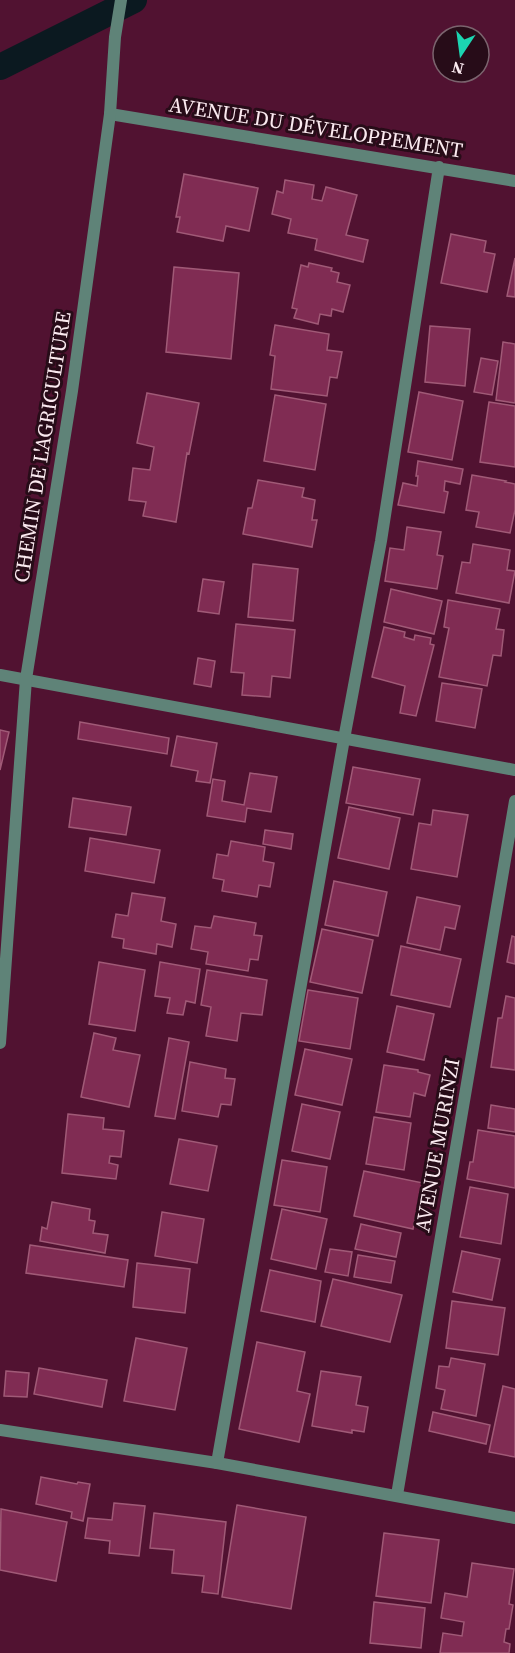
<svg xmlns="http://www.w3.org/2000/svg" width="515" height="1653" viewBox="0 0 515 1653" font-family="'Source Serif 4',serif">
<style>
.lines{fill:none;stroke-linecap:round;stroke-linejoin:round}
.canal{stroke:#0b1920;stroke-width:26}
.building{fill:#802c53;stroke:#a05a77;stroke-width:1.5}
.minor{stroke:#5f8378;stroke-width:12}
.tertiary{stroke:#5f8378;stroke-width:12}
.labels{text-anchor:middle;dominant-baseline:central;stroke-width:6;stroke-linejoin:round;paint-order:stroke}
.street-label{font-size:21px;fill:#fae9ef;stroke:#270c18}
</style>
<rect width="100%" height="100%" fill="#511231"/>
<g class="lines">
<!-- canal -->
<path class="canal" d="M0,67L134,0"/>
</g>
<!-- building -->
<path class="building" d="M184,174L258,188L249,231L226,226L223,241L177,232L180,217H176Z
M285,180L314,185L312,199L322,201L326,187L357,195L346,235L368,240L363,262L315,250L317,239L288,233L291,219L272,214L277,191L283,193Z
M451,234L486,241L484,252L495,254L487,292L441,283Z
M515,258V297L507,296Z
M309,263L332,268L331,271L339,273L337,282L350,285L343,312L332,309L331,316L320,314L318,324L294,318L297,309L292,308L301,265L308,267Z
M174,267L239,273L231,359L166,352Z
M275,325L329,334L327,350L342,352L337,378L330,377L327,396L271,389L275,356L270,355Z
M430,326L470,329L465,386L425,382Z
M503,342L515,344V403L496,400Z
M481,358L498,361L492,395L474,392Z
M419,392L463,401L452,460L408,452Z
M147,393L199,403L189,454L187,453L176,522L143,516L146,502L129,500L133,468L150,470L154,447L137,443Z
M275,395L326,404L315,470L264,461Z
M489,402L515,406V467L480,462Z
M418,461L463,469L460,484L445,481L444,491L448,492L444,513L398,505L403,483L417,486L418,476H416Z
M472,475L506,481L505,482L515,484V510L510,533L476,527L479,512L466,510Z
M258,480L304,488L302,497L315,500L312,520H317L312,547L243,534L248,508H252Z
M407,527L441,532L437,555L443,556L437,589L385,581L390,548L404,550Z
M473,544L510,550L507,570L515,571L509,603L456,593L462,562L470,563Z
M253,564L298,569L293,621L248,617Z
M203,579L224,582L219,614L198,611Z
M391,589L442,601L434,634L384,622Z
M448,600L500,609L496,629L504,630L501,656L493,655L487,686L439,677L449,628L444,627Z
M236,624L295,630L290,678L272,676L270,697L242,695L244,673L231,672Z
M384,627L405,632L404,637L414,640L415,635L431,638L430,644L434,645L416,716L400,713L405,686L372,677Z
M198,658L215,661L211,687L194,684Z
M442,683L482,689L475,728L436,721Z
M80,722L169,738L167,754L78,739Z
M0,730L9,732L0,770Z
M177,736L217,743L210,783L196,781L198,771L171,766Z
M353,767L420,779L413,815L346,803Z
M250,773L277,777L271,812L247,808L245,822L207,816L213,779L225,781L222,801L244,805Z
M73,798L131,807L126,835L69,827Z
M349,807L400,818L389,869L338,858Z
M433,810L468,815L457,877L411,869L419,823L431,825Z
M265,830L293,834L291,849L263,844Z
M90,838L160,850L154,883L85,871Z
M231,841L265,847L263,861L274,863L270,887L259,885L257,897L222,891L224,880L213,878L217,854L228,856Z
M334,881L387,892L378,936L325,925Z
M132,893L165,898L161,921L176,924L172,947L157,944L156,954L123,948L124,939L112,937L116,914L128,916Z
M417,897L460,906L455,929L445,927L440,950L407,943Z
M214,916L256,923L254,935L262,936L258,960L250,959L248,971L206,964L208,952L191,949L195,926L211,928Z
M322,929L373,940L362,993L310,982Z
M512,936L515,937V964L507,962Z
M401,946L461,959L450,1007L391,995Z
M99,962L145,970L135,1031L89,1024Z
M160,962L200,969L195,1003L186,1001L183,1015L167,1013L170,998L155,996Z
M207,970L267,980L262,1015L241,1013L237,1041L206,1036L211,1007L201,1005Z
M308,990L358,998L350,1049L299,1041Z
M506,996L515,998V1070L491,1067L498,1018H502Z
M397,1006L434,1014L424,1060L387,1052Z
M94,1033L116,1038L113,1050L140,1055L129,1107L81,1097Z
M169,1038L189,1042L175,1119L155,1116Z
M305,1049L352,1059L342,1105L295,1095Z
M190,1062L226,1069L225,1078L235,1079L231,1105L221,1104L218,1117L182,1111Z
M384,1065L418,1070V1072L430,1075L425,1096L414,1093L410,1117L376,1112Z
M302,1104L340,1112L330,1159L292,1151Z
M491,1105L515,1109V1132L488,1128Z
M68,1114L104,1118L103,1129L124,1131L121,1157L110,1156L109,1163L118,1165L116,1179L62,1173Z
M374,1117L411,1123L404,1170L366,1164Z
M478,1130L515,1136V1188L467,1179L470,1162H473Z
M179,1139L217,1146L208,1191L170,1184Z
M282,1160L327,1167L320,1212L274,1205Z
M364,1171L423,1183L413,1229L354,1216Z
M470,1187L508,1194L501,1244L460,1237Z
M52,1202L90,1209L89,1220L95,1221L93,1233L108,1235L105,1253L40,1241L42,1227L47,1229Z
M282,1209L327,1219L316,1269L271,1259Z
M162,1212L204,1219L197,1263L155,1256Z
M361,1224L401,1233L396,1257L355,1249Z
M30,1245L128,1260L124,1287L26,1273Z
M330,1249L352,1252L348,1276L325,1272Z
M462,1251L500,1259L492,1300L453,1292Z
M358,1255L395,1261L391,1283L354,1277Z
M137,1263L190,1269L185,1313L133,1307Z
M270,1270L321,1281L315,1322L261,1311Z
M333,1279L402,1295L390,1342L321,1326Z
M452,1301L505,1308L498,1355L446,1348Z
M136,1338L187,1348L175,1410L124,1401Z
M257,1342L305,1352L297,1391L310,1394L299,1442L239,1429Z
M451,1358L485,1364L476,1416L441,1409L445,1390L436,1388L439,1366L449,1367Z
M39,1368L107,1380L102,1407L34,1394Z
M6,1371L29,1373L27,1397L4,1396Z
M321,1371L361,1377L356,1405L368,1407L364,1432L352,1430V1433L312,1426Z
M503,1386L515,1389V1457L489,1452Z
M433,1412L490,1425L486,1444L429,1431Z
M41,1477L77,1484L78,1482L90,1484L83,1521L71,1518L72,1512L36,1504Z
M114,1503L145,1506L139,1556L109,1553L110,1541L85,1538L88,1518L112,1520Z
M237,1505L306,1517L291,1609L222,1597Z
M1,1509L67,1522L56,1581L0,1570Z
M154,1513L226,1522L218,1594L202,1592L204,1576L172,1573L174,1550L150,1548Z
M384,1533L439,1540L431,1603L376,1596Z
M472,1563L514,1569L509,1604L513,1605L509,1629H506L504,1642L510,1644L509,1653H440L443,1633L462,1636L464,1622L441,1618L445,1593L467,1597Z
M374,1602L425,1608L421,1648L370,1643Z"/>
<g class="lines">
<!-- minor -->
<path class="minor" d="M110,114L515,181
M0,675L515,770
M217,1463L344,739L381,541L439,167
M397,1495L515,801"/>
<!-- tertiary -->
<path class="tertiary" d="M0,1043L26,679L72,391L110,114L115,37L121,0
M0,1430L217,1463L515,1518"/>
</g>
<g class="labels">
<!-- street labels -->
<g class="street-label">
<text transform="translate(316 127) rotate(9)">AVENUE DU DÉVELOPPEMENT</text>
<text transform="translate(42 447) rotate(-81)">CHEMIN DE L'AGRICULTURE</text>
<text transform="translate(437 1145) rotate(-80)">AVENUE MURINZI</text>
</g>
</g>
<!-- north arrow -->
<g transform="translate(461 54) rotate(193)"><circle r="28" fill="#270c18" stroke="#7b646e" stroke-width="1.5"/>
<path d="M0-4.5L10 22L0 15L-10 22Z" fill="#1cd5b1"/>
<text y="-9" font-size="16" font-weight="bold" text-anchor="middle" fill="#fae9ef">N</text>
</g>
</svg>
